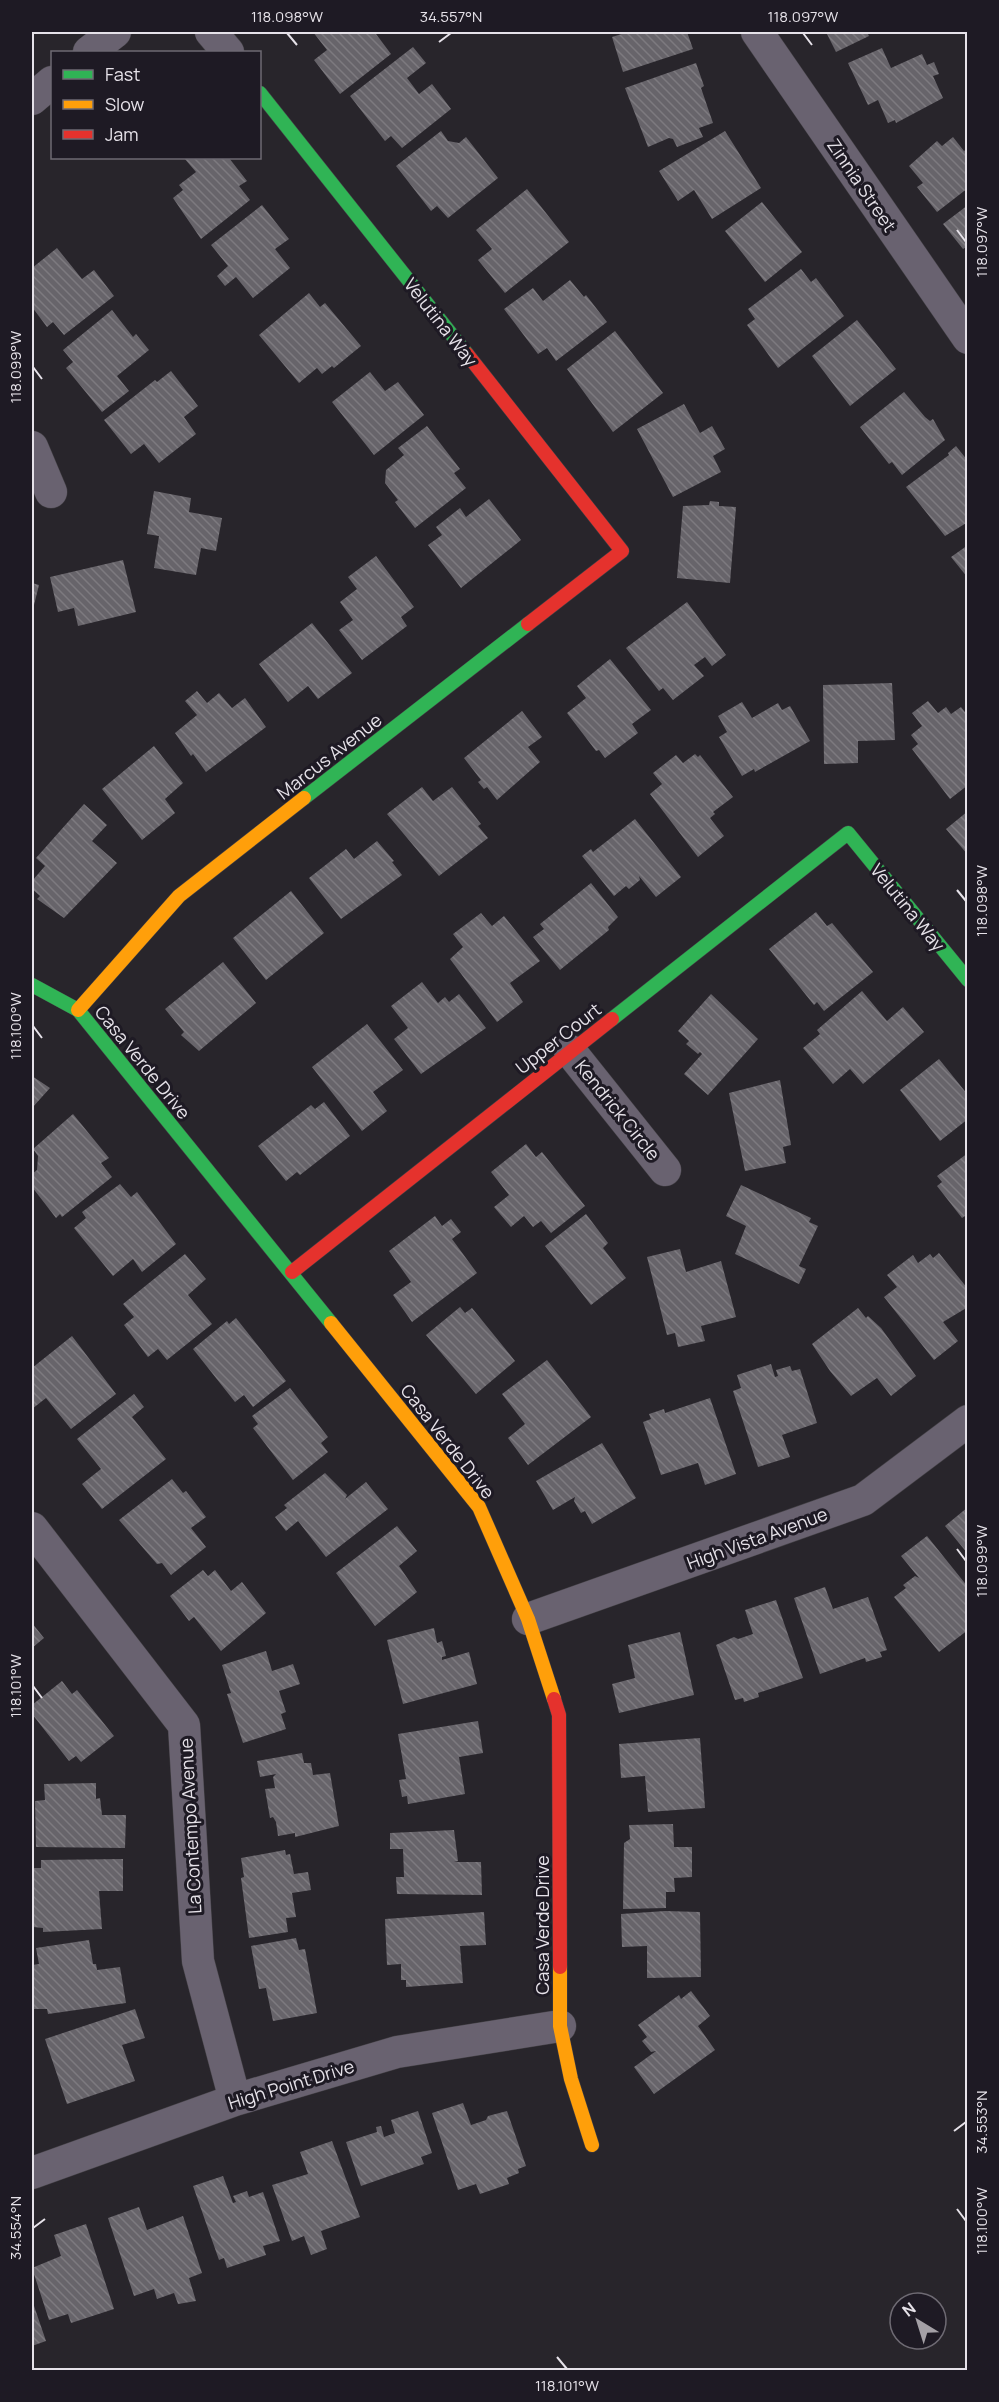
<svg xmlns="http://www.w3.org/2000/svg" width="999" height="2402" viewBox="0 0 999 2402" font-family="Manrope,sans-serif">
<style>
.building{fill:url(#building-back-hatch)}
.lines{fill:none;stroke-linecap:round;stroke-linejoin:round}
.street-casing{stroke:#434045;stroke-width:33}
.fast-casing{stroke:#434045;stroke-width:15}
.slow-casing{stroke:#434045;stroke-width:15}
.jam-casing{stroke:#434045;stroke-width:15}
.street{stroke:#696270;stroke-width:32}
.fast{stroke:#30b455;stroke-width:14}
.slow{stroke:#ff9f0a;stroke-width:14}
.jam{stroke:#e5322d;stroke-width:14}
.ticks{fill:none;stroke:#e6e2e9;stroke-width:2}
.labels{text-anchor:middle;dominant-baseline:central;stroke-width:6;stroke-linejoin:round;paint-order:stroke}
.street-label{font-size:18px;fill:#e6e2e9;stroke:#1e1a24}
.neatline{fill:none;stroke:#e6e2e9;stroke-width:2}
.ticks-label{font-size:15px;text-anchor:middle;fill:#e6e2e9}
</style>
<defs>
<pattern id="building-back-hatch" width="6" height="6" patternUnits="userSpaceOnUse" patternTransform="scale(1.5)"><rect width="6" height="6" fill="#67646a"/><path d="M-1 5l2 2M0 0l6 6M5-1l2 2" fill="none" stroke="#7d7a7f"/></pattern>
</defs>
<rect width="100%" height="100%" fill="#28252b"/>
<!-- building -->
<path class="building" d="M313,32H379L376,34L391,54L340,94L314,60L327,50Z
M628,32H687L693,49L623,72L612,37Z
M826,32H867L869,36L836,52Z
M413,47L426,63L407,78L419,94L432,84L451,109L402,148L391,136L385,141L350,96Z
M882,48L891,68L922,54L927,65L934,62L939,74L933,76L943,98L896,123L895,120L888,123L878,100L868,105L848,63Z
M696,63L704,86L701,88L713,123L699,128L703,137L677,147L673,139L669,138L648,147L625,88Z
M441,131L448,141L459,143L466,137L498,178L448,218L437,206L431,211L396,166Z
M725,131L761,188L712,219L694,190L678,201L659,171Z
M953,137L964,151L968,148V188L937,212L917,187L923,183L909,166L937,141L942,146Z
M184,158H229L247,181L239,186L250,200L201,239L173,198L183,190L179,185L196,172Z
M527,189L569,242L505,293L478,260L492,249L476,230Z
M762,202L802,252L765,282L725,231Z
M262,205L289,239L275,249L290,268L253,298L236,277L225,286L217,276L228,266L211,245Z
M968,205V246L963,249L943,224Z
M57,248L82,279L94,270L114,296L64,335L53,322L47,327L32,307V268Z
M801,269L811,282L816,278L844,316L778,368L747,325L755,319L748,309Z
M570,280L584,297L586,295L607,322L556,361L547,348L538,354L504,309L533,288L543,301Z
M309,293L320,307L325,303L361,346L334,368L332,366L322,374L317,368L299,383L259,335Z
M112,310L133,337L136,334L149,350L117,376L129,391L102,412L66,368L73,362L63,350Z
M857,320L896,369L850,406L812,356Z
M615,331L663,393L613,432L567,369Z
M171,371L198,406L184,417L196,434L159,463L144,444L131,454L104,420L155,380L157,382Z
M370,372L385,391L398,382L424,415L374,455L332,402Z
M904,392L925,417L930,421L933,419L945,440L902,475L892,462L889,464L860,427Z
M684,404L700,433L712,426L725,449L713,456L721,472L673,497L637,429Z
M427,426L460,469L454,473L466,488L415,528L395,502L398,500L385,483L386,470L404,455L398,448Z
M956,446L968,461V522L945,536L906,487L949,455L948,453Z
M154,491L191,498L189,512L222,518L216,551L201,548L196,575L154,568L159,536L147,534Z
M489,499L521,540L461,588L428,545L442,535L436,527L460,508L466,517Z
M710,501L719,502V506L736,507L730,583L677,578L683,506L709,505Z
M968,545V578L951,557Z
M376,556L414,607L401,617L407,626L362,660L339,630L353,620L340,602L357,589L348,577Z
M123,560L136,612L78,626L74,608L58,612L50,577Z
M32,583L39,585L32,613Z
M687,602L726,655L712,666L705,657L694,665L704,676L673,700L663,688L659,691L626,648Z
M312,623L352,673L318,699L308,686L288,702L259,664Z
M610,659L651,710L632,724L638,733L605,758L599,750L596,751L567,713L586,698L577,686Z
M892,683L895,740L858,741V763L824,764L823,685Z
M197,691L207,703L219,693L232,708L245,698L266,727L206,772L193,754L191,756L175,733L197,715L185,701Z
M928,701L938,713L946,707L951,714L961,707L968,716V785L950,799L912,749L918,744L911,735L922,726L912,713Z
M742,702L752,718L778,703L782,710L790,706L810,741L755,772L754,769L742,776L719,737L727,732L718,716Z
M522,711L542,737L528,747L540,762L497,800L487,787L484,789L478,782L481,780L464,758Z
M154,746L183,783L165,799L175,813L142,840L102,789Z
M695,754L698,757L700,755L733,797L713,812L715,814L710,818L724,836L698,857L650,794L662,784L653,773L676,755L683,763Z
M422,787L433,801L452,787L481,824L478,826L488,838L439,876L387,814Z
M84,804L107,825L92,841L117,863L64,918L37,899L40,896L32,889V881L45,866L36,858Z
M968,811V855L946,829Z
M635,819L681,877L656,897L639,876L640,880L629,889L626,886L614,896L582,856L591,849L593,852Z
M377,841L394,861L392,862L402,875L341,919L309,878L346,849L354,859Z
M591,883L618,917L608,927L609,930L560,970L533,937L544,929L540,924Z
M291,891L324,933L266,980L233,938Z
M816,912L827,926L832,923L873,972L824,1011L817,1002L814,1005L769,949Z
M481,913L492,926L504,916L540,961L510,983L523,1002L497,1022L450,959L463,947L453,934Z
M223,962L256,1003L199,1051L181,1035L184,1032L165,1009Z
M422,982L438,1003L445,997L449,1002L459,994L486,1028L421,1074L394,1039L408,1028L391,1006Z
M862,991L887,1021L903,1007L924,1032L863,1084L850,1069L833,1084L803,1048L820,1034L817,1030Z
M711,994L758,1039L708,1095L684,1074L702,1054L700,1052L698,1054L686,1044L689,1041L678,1031Z
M367,1024L403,1070L373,1092L387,1111L362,1131L312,1067Z
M939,1059L968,1095V1119L940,1141L900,1090Z
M32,1076L50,1088L32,1108Z
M780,1080L791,1145L783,1147L786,1163L745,1171L729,1093Z
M324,1102L350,1136L300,1175L297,1172L286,1181L258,1146L311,1105L315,1109Z
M73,1114L109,1158L101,1163L112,1177L62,1217L60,1214L56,1218L32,1187V1174L37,1170L38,1156L33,1149Z
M526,1144L536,1157L542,1152L585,1206L551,1233L541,1221L533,1227L524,1216L511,1227L494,1207L509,1195L491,1172Z
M968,1153V1214L962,1218L937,1186L942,1182L937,1176Z
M120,1184L131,1197L137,1192L176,1244L142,1272L133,1259L113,1276L74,1228L86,1218L82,1212Z
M741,1185L811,1218L809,1222L818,1226L799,1266L806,1269L799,1284L735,1254L746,1226L726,1216Z
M586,1214L608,1243L603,1248L626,1278L591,1305L545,1246Z
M435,1216L442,1226L451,1219L461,1232L452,1239L477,1273L412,1322L393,1295L411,1282L389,1251Z
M680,1249L686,1272L721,1261L736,1317L701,1326L705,1341L678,1347L675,1333L667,1335L647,1257Z
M939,1253L968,1289V1307L943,1322L958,1341L934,1360L884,1297L897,1287L887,1275L913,1255L918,1263L930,1254L933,1258Z
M185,1254L206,1279L188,1295L212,1324L167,1360L158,1349L148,1357L124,1325L134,1317L123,1304Z
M460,1307L465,1313L472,1308L515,1361L476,1394L426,1335Z
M858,1308L866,1318L868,1316L881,1328L916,1376L891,1396L877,1378L851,1396L830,1371L812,1344Z
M236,1318L286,1381L253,1407L244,1395L235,1402L193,1349L227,1321L229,1324Z
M72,1336L116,1394L71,1429L46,1398L32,1409V1368Z
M547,1360L591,1417L528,1465L508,1438L525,1424L502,1394Z
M771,1364L775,1377L778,1376L776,1370L790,1366L792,1371L800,1369L817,1423L782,1435L790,1457L758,1467L733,1391L741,1388L737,1375Z
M290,1388L328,1437L321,1443L328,1452L293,1480L253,1428L258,1424L252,1416Z
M134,1394L144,1407L132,1417L166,1459L102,1509L82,1484L101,1469L77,1439Z
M710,1398L736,1474L705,1485L698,1463L661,1475L643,1422L651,1419L649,1414L664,1409L665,1413Z
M602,1443L636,1498L592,1524L585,1511L581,1513L574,1501L575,1497L553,1510L536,1481Z
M325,1473L347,1495L345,1499L366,1482L388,1509L326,1557L298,1521L286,1531L275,1517L287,1508L284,1505Z
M172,1479L183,1493L186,1491L206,1517L191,1528L206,1547L171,1575L162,1563L157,1564L119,1520Z
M968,1507V1554L945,1526Z
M397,1526L417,1551L399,1566L417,1592L375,1626L336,1573Z
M927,1536L968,1587V1630L939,1652L894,1597L906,1588L903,1585L915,1576L919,1578L901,1556Z
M203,1570L208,1576L215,1570L231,1591L242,1582L266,1613L221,1651L194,1617L189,1621L170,1596Z
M825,1587L833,1609L868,1597L887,1650L880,1652L882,1657L866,1662L865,1658L820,1674L794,1598Z
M776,1600L803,1678L758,1693L759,1697L744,1702L743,1698L735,1700L716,1645L734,1637L738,1639L753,1634L745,1610Z
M32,1623L44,1638L32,1648Z
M434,1628L437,1643L442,1641L446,1656L442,1657V1660L469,1652L477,1684L403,1704L387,1640Z
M680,1632L694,1695L619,1713L612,1684L635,1678L628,1645Z
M266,1651L272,1671L293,1664L300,1684L279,1691L286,1712L281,1714L286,1729L243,1743L227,1694L231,1693L222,1665Z
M62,1681L72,1694L77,1690L114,1736L81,1762L76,1756L69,1761L32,1714V1705Z
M478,1721L483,1753L459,1757L465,1794L408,1804L407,1796L402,1797L399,1780L406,1779L398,1734Z
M700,1738L705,1808L648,1812L645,1776L621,1778L619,1744Z
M302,1753L304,1763H311L313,1775L330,1773L339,1826L295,1837V1833L278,1836L276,1822L273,1817L270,1818L265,1789L275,1788L273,1777L276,1774L260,1777L257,1761Z
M96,1783V1799L100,1798L102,1815H126L125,1848L36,1847L35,1801L45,1800L44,1784Z
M673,1824L674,1847H692V1877L674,1878L675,1892H666V1908L623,1909L624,1843L630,1839L629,1825Z
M454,1830L458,1861L454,1862H481L482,1895L397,1894L396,1877H404L403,1849H390V1833Z
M285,1850L286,1855L290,1854L294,1874L308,1872L311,1890L292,1893L296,1917L286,1918L288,1932L249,1938L241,1878L244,1877L241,1858Z
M123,1859V1891H99L102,1929L43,1932V1928L33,1927L32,1868H41V1860Z
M665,1911L700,1912L701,1977L647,1978V1946L622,1947L621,1914Z
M484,1912L486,1945L460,1946L463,1983L406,1987V1980H401V1964L387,1965L385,1919Z
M296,1938L299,1950L305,1949L317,2013L273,2021L266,1988L259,1989L251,1946Z
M89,1940L93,1964H96L97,1970L120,1967L126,2003L48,2014L47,2009H34L32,2004L34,1985L32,1965L39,1964L36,1948Z
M691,1991L710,2016L698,2026L715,2050L654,2094L634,2067L656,2051L651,2052L642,2041L647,2037L638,2025L679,1995L681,1999Z
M135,2009L145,2038L122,2045L135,2081L67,2104L45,2039Z
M463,2103L471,2125L486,2120L488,2116L507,2111L526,2166L518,2169L519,2173L507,2178L509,2184L480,2194L476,2184L458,2190L432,2113Z
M418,2111L432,2153L421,2157L424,2164L361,2186L346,2142L377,2132L376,2127L381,2126L384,2137L395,2133L391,2120Z
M332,2141L360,2217L321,2231L327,2249L311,2255L304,2236L292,2241L272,2185L308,2174L300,2152Z
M223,2176L233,2203L236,2202L233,2196L247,2191L249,2197L263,2192L280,2241L263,2246L266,2255L227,2268L224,2258L219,2260L193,2186Z
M139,2207L147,2230L183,2216L202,2273L189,2278L196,2301L178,2304L174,2293L157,2299L154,2289L134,2296L108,2218Z
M86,2224L114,2309L71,2323L68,2314L49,2320L32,2268L61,2256L54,2235Z
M32,2300L46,2341L32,2346Z"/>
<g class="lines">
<!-- street casing -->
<g class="street-casing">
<path id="street" d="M211,32L228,52
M757,32L968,338
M89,52L115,32
M32,99L52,82
M32,447L51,492
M570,1051L665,1170
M32,1528L184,1725L198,1961L235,2100
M528,1619L863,1500L968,1421
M32,2173L235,2100L397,2052L560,2026"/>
</g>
<!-- fast casing -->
<g class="fast-casing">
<path id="fast" d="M260,93L467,354
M304,798L528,624
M32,985L78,1010L331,1323
M612,1019L848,833L968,980"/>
</g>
<!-- slow casing -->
<g class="slow-casing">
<path id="slow" d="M78,1010L179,896L304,798
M331,1323L479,1507L528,1619L554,1699
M560,1967V2026L571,2079L592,2145"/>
</g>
<!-- jam casing -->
<g class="jam-casing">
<path id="jam" d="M467,354L622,551L528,624
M292,1272L612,1019
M554,1699L559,1715L560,1967"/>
</g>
<!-- street -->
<use href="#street" class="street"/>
<!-- fast -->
<use href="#fast" class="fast"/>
<!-- slow -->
<use href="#slow" class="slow"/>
<!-- jam -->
<use href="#jam" class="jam"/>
</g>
<!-- ticks -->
<path class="ticks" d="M287,33L297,45M803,33L812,45M439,42L451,33M957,230L966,242M33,367L42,379M957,890L966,901M33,1026L42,1038M957,1549L966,1561M33,1686L42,1698M954,2131L966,2122M957,2209L966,2221M33,2228L45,2219M557,2357L567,2369"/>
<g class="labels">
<!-- street labels -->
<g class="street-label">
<text transform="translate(862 185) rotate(56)">Zinnia Street</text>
<text transform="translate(441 322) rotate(52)">Velutina Way</text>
<text transform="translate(329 756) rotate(-38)">Marcus Avenue</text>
<text transform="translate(908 907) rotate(51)">Velutina Way</text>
<text transform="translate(558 1038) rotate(-38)">Upper Court</text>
<text transform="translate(143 1062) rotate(51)">Casa Verde Drive</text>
<text transform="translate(618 1110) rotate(51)">Kendrick Circle</text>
<text transform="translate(448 1441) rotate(52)">Casa Verde Drive</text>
<text transform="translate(757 1538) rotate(-20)">High Vista Avenue</text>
<text transform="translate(190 1826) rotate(-93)">La Contempo Avenue</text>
<text transform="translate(542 1925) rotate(-90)">Casa Verde Drive</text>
<text transform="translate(291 2084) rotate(-17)">High Point Drive</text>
</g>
</g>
<!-- border -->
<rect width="999" height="2402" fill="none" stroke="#1e1a24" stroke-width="66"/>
<!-- legend -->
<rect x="51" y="51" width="210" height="108" fill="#1e1a24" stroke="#6e6a73" stroke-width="1.5"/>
<rect x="63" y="70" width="30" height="9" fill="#30b455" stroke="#6e6a73" stroke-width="1.5"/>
<text x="105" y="81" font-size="18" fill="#e6e2e9">Fast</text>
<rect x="63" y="100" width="30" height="9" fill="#ff9f0a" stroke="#6e6a73" stroke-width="1.5"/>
<text x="105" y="111" font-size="18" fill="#e6e2e9">Slow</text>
<rect x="63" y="130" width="30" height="9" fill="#e5322d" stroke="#6e6a73" stroke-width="1.5"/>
<text x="105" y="141" font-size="18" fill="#e6e2e9">Jam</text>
<!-- north arrow -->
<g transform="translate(918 2321) rotate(322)"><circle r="28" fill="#1e1a24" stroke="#6e6a73" stroke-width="1.5"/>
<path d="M0-4.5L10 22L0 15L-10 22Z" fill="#a4a0a6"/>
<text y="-9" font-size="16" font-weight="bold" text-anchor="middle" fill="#e6e2e9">N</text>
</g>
<rect x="33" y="33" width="933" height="2336" class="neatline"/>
<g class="ticks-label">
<text x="287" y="22">118.098°W</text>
<text x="451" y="22">34.557°N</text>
<text x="803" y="22">118.097°W</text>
<text transform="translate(982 242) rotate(-90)" y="5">118.097°W</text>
<text transform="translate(16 367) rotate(-90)" y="5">118.099°W</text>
<text transform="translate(982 901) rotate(-90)" y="5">118.098°W</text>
<text transform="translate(16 1026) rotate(-90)" y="5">118.100°W</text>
<text transform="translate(982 1561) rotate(-90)" y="5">118.099°W</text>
<text transform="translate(16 1686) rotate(-90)" y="5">118.101°W</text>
<text transform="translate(982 2122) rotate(-90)" y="5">34.553°N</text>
<text transform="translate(982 2221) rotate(-90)" y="5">118.100°W</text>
<text transform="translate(16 2228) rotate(-90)" y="5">34.554°N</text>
<text x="567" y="2391">118.101°W</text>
</g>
</svg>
